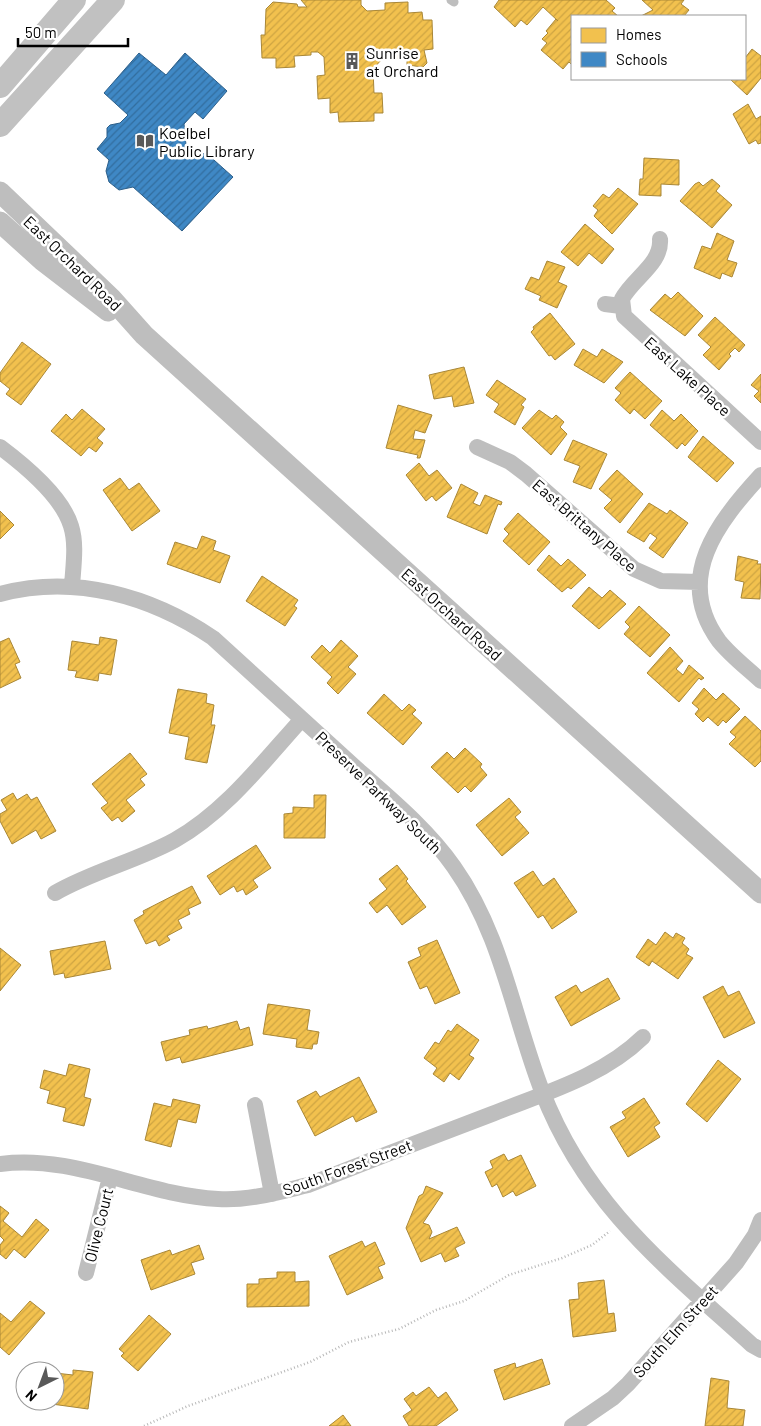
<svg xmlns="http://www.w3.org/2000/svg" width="761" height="1426" viewBox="0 0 761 1426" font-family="Barlow,sans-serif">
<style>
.homes{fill:url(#homes-hatch);stroke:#a98737}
.schools{fill:url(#schools-hatch);stroke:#2c5f8a}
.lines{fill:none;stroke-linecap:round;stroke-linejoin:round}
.path{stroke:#b8b8b8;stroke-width:2.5;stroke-dasharray:1 2.5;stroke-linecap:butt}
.service{stroke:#bebebe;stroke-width:9}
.minor{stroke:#bebebe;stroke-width:16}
.tertiary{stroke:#bebebe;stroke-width:21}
.secondary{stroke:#c1c1c1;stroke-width:24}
.labels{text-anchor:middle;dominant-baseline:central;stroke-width:5;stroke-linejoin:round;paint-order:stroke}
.poi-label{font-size:16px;fill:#000;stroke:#fff;text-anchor:start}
.street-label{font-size:16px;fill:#000;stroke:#fff}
</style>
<defs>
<pattern id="homes-hatch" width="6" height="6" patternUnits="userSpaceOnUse" patternTransform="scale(1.25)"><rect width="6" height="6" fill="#f2c14e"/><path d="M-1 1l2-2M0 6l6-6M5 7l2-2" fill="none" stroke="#cea442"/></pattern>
<pattern id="schools-hatch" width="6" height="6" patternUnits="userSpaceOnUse" patternTransform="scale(1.25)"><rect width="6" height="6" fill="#3f88c5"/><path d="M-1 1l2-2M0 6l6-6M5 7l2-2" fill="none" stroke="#326d9e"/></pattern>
</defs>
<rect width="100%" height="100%" fill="#fff"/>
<!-- homes -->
<path class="homes" d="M301,0H361V5L367,11L385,10V3L408,2V13L422,12L423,20H432L433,49L424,50L427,63L423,67L407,65V58L382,59L373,69L374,93H382L383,113H374V121L339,122L338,112L330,113V98L318,99L317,76L325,75L324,57L318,52H311V55L294,56L295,67L276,68V58H262L261,35H265L266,9L273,2L297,4L298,7H307Z
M499,0H606L615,8L612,11L618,16H572V65L569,62L563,69L541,50L547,43L542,39L548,33L546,31L556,19L558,21L543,7L527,25L521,20L515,27L494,7Z
M642,0H684L681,4L689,10L684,16H641L653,10Z
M752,49L761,56V78L747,95L730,79H745V58Z
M748,104L756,119L761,116V143L758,144L756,140L749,144L733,114Z
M644,158L679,160V185L661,184V196L639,195L640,179H643Z
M712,179L720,186L716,191L732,205L712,228L680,201L695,184L699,182L703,186Z
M618,188L638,204L612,234L594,216L598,210L593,206L603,194L609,198Z
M585,224L614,249L602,264L589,253L578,266L561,252Z
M717,233L734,241L727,260L737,263L732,277L722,273L720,279L694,268L702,246L711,249Z
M547,261L565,267L558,282L567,286L557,308L539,300L541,296L525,289L531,277L539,280Z
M678,292L703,316L685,336L650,310L665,294L671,299Z
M550,313L575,344L555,360L551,355L549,356L531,332L534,329L533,327Z
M715,317L745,345L739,352L735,348L729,354L731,356L719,370L703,355L711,347L698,335Z
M22,342L51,364L21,405L6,394L10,389L0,381V373Z
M583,349L597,357L602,349L623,362L604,383L574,365Z
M464,367L474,403L454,407L452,396L434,399L429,375Z
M630,372L662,401L645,419L634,409L630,414L615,400L621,393L615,388Z
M761,374V403L754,396L759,391L751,385Z
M497,380L526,399L521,405L524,407L515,425L494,412L499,404L486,395Z
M398,405L432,415L425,433L415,430L413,439L425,440L420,458H417L418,455L386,448Z
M82,409L105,429L97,438L103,443L96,452L89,447L81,456L51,431L66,414L72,420Z
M539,410L552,419L556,415L564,422L560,427L567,434L551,455L522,428Z
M662,410L674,421L681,414L698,431L685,446L682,443L677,449L650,425Z
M703,436L734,463L717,482L688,457Z
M573,440L607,454L591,489L573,482L580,466L564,460Z
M419,463L429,476L437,470L452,488L436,501L432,496L426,501L406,475Z
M617,470L643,494L620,523L604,508L612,500L599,489Z
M120,478L129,490L139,483L160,511L132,531L103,490Z
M461,484L478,493L473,503L480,506L485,495L502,502L501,505L498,504L487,534L447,517Z
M649,503L667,514L670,510L688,523L663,558L649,548L657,538L650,533L644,542L627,532Z
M0,511L14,525L0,539Z
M518,513L550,542L529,565L503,541L509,534L504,529Z
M202,536L216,541L213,550L230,556L220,583L167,564L175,542L197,549Z
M549,555L561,566L568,559L586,575L571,589L568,587L562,592L537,570Z
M738,556L758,561L757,564H761L760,599L741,598L744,582L735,580Z
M262,576L298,600L294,606L297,608L285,626L246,601Z
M589,587L602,598L610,590L626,604L599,629L572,606Z
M639,606L670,635L650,657L624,634L630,627L625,622Z
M100,637L117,640L111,675L99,673L98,681L75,677L77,671L68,670L72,641L99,645Z
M9,638L20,662L15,664L21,678L0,688V642Z
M341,640L358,656L348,667L356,674L338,694L327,683L332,677L311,657L322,645L330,653Z
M670,647L683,661L676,669L683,675L689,665L704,678L701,680L699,678L679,702L647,673Z
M704,688L716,700L723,693L740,709L726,723L723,720L718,726L708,717L703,722L695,714L699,709L692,703Z
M178,689L207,694L206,703L214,705L211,725H215L207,763L185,759L189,737L169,733Z
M384,694L402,711L409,704L416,710L412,714L422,723L403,745L367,713Z
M745,716L761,731V761L755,767L729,744L736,737L730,732Z
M465,748L482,764L480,767L487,775L471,792L465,786L458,793L431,767L447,752L454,759Z
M130,753L147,774L140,779L145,785L126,800L135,811L122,822L118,817L112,821L101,808L108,803L92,784Z
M13,793L17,800L27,794L31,800L37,797L56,831L41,839L36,830L12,844L0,821V814L7,810L1,800Z
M314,795H326L325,838H284V814L293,813V807L314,808Z
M509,798L521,812L515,817L529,833L502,856L476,825Z
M256,845L271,868L253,880L258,887L246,895L243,889L237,892L234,886L220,895L207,876Z
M397,865L408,879L406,881L426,907L402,925L387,905L377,913L369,903L387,889L379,879Z
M533,871L543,886L554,878L577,912L552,929L543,915L538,918L514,883Z
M192,886L201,903L188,909L190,914L178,920L182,928L167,936L170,940L159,946L156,940L146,944L134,920L144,914L143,911Z
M665,932L673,938L676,933L685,938L682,943L689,949L686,954L693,958L678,979L652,961L649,966L636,957L648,939L656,945Z
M437,940L460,993L435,1004L427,986L420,989L408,962L421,956L418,948Z
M105,941L111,969L65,978L64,973L54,975L50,951Z
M0,948L21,965L0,991Z
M608,978L620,999L571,1026L555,997L576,985L581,993Z
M723,986L728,996L739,991L755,1023L724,1038L703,997Z
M268,1004L310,1010L307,1030L319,1032L317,1044H313L312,1049L296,1047L297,1039L263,1034Z
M237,1021L240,1030L249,1027L253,1045L182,1063L180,1057L166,1061L161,1042L190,1035L189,1030L207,1026L208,1029Z
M457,1024L479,1040L469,1055L474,1058L459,1080L450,1073L444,1082L433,1074L437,1068L424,1058L435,1042L439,1044L448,1030L451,1032Z
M718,1060L741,1079L707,1122L686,1104Z
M69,1064L90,1069L84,1097L91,1099L84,1126L63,1121L66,1108L47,1103L50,1091L40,1088L44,1070L66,1076Z
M359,1077L377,1112L356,1122L353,1116L315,1136L297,1101L316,1091L320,1097Z
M644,1098L660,1123L654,1127L660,1137L628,1157L610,1127L626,1118L622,1112Z
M173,1099L200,1105L196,1123L178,1119L171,1147L145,1140L154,1103L171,1107Z
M504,1154L508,1161L521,1155L536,1186L516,1196L513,1191L503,1197L497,1184L492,1187L485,1172L493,1168L490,1161Z
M426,1186L443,1193L423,1223L429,1225L432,1232L429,1239L457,1227L465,1243L455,1248L459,1256L445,1262L441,1253L421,1262L406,1228L419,1196L423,1194Z
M0,1206L9,1213L3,1221L22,1237L36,1219L49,1230L25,1258L14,1249L6,1259L0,1254V1245L4,1240L0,1236Z
M362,1241L365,1247L375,1242L385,1264L378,1267L383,1278L347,1295L329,1256Z
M199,1245L204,1259L191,1263L195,1274L151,1290L141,1260L170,1250L172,1255Z
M277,1272H295V1282L309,1281V1306L247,1307V1284H259V1279L277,1278Z
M604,1280L608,1314L614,1313L616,1331L573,1337L569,1300L579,1299L578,1283Z
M30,1301L45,1313L9,1355L0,1347V1313L11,1322Z
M149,1315L171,1334L138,1371L121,1356L124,1353L119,1349Z
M542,1359L550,1384L504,1400L494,1370L515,1363L516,1368Z
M73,1370L93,1372L88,1409L37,1402L55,1401V1373L73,1375Z
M711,1378L729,1381L727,1408L745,1410L743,1426H705Z
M429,1387L438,1398L446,1392L458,1410L436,1426H409L403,1416L412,1410L404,1399L413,1392L416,1396Z
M343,1415L351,1426H329Z"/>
<!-- schools -->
<path class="schools" d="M139,53L166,75L185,53L227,91L203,119L195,112L184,124L186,145L200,158L205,152L233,177L182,231L133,187L119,190L109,182L106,171L109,160L97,149L107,137V128L110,125L120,123L128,115L104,93Z"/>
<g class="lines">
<!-- path -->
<path class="path" d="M144,1426L188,1406L310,1362L349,1342L399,1329L436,1310L464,1301L509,1275L562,1258L592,1245L610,1231"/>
<!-- service -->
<path class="service" d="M451,0L454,2"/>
<!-- minor -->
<path class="minor" d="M660,239C662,264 633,278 622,299L624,316L761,442
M605,304L621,306
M0,447C24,465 62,496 71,526C77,545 73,567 72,587
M477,447L510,462L526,474L634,569L661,581L700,582
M761,475C718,522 673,578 719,641C731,656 747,668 761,681
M0,594C75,574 151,596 213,638C261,682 310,726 358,770C392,800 428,830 454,867C502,935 513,1016 542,1091C586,1205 665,1266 752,1345L761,1350
M55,893C93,871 137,861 175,840C226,811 263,762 302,719
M255,1105L272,1194
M0,1164C75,1154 143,1195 218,1199C248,1201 279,1192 308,1185C369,1161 431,1137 492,1114C544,1093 602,1077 643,1037
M86,1273L110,1177
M572,1426L613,1398L628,1384L736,1263L755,1235L761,1220"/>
<!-- tertiary -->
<path class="tertiary" d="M0,192L111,298L144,335L761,893
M0,222L43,261L108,311"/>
<!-- secondary -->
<path class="secondary" d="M0,86L74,0
M0,125L113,0"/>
</g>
<!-- icons -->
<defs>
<g id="building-bare" transform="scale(1.35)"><path d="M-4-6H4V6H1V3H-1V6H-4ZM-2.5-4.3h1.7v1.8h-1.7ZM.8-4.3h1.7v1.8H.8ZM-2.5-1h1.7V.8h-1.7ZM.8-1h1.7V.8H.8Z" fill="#595959" stroke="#fff" stroke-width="2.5" paint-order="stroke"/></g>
<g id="library-bare" transform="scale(1.35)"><path d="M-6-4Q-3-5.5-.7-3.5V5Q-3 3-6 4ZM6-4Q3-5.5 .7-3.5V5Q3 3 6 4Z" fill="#595959" stroke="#fff" stroke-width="2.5" paint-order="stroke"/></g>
</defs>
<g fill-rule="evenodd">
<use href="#building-bare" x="352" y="61"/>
<use href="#library-bare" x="145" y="141"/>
</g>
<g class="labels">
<!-- poi labels -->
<g class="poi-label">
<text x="366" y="52">Sunrise<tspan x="366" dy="18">at Orchard</tspan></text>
<text x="159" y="132">Koelbel<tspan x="159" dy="18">Public Library</tspan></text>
</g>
<!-- street labels -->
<g class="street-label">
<text transform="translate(73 263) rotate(44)">East Orchard Road</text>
<text transform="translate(688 376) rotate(42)">East Lake Place</text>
<text transform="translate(585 525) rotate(41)">East Brittany Place</text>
<text transform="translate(452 614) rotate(42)">East Orchard Road</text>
<text transform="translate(379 792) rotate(44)">Preserve Parkway South</text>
<text transform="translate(347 1167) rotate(-20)">South Forest Street</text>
<text transform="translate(98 1225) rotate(-76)">Olive Court</text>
<text transform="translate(675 1331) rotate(-48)">South Elm Street</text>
</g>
</g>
<!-- legend -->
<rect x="571" y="15" width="175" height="65" fill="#ffffff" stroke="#999999"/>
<rect x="581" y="28" width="25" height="15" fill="#f2c14e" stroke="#999999"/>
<text x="616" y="40" font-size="15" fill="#000000">Homes</text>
<rect x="581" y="52" width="25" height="15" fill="#3f88c5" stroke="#999999"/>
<text x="616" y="65" font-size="15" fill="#000000">Schools</text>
<!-- north arrow -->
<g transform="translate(40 1386) rotate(222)"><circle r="24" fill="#ffffff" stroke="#999999"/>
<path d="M0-4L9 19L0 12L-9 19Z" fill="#595959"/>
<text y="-8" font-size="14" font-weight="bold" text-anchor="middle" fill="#000000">N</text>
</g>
<!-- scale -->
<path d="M18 38v8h110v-8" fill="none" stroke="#000000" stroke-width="2.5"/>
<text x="25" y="38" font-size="15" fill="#000000" stroke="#ffffff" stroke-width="4" paint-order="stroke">50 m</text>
</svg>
